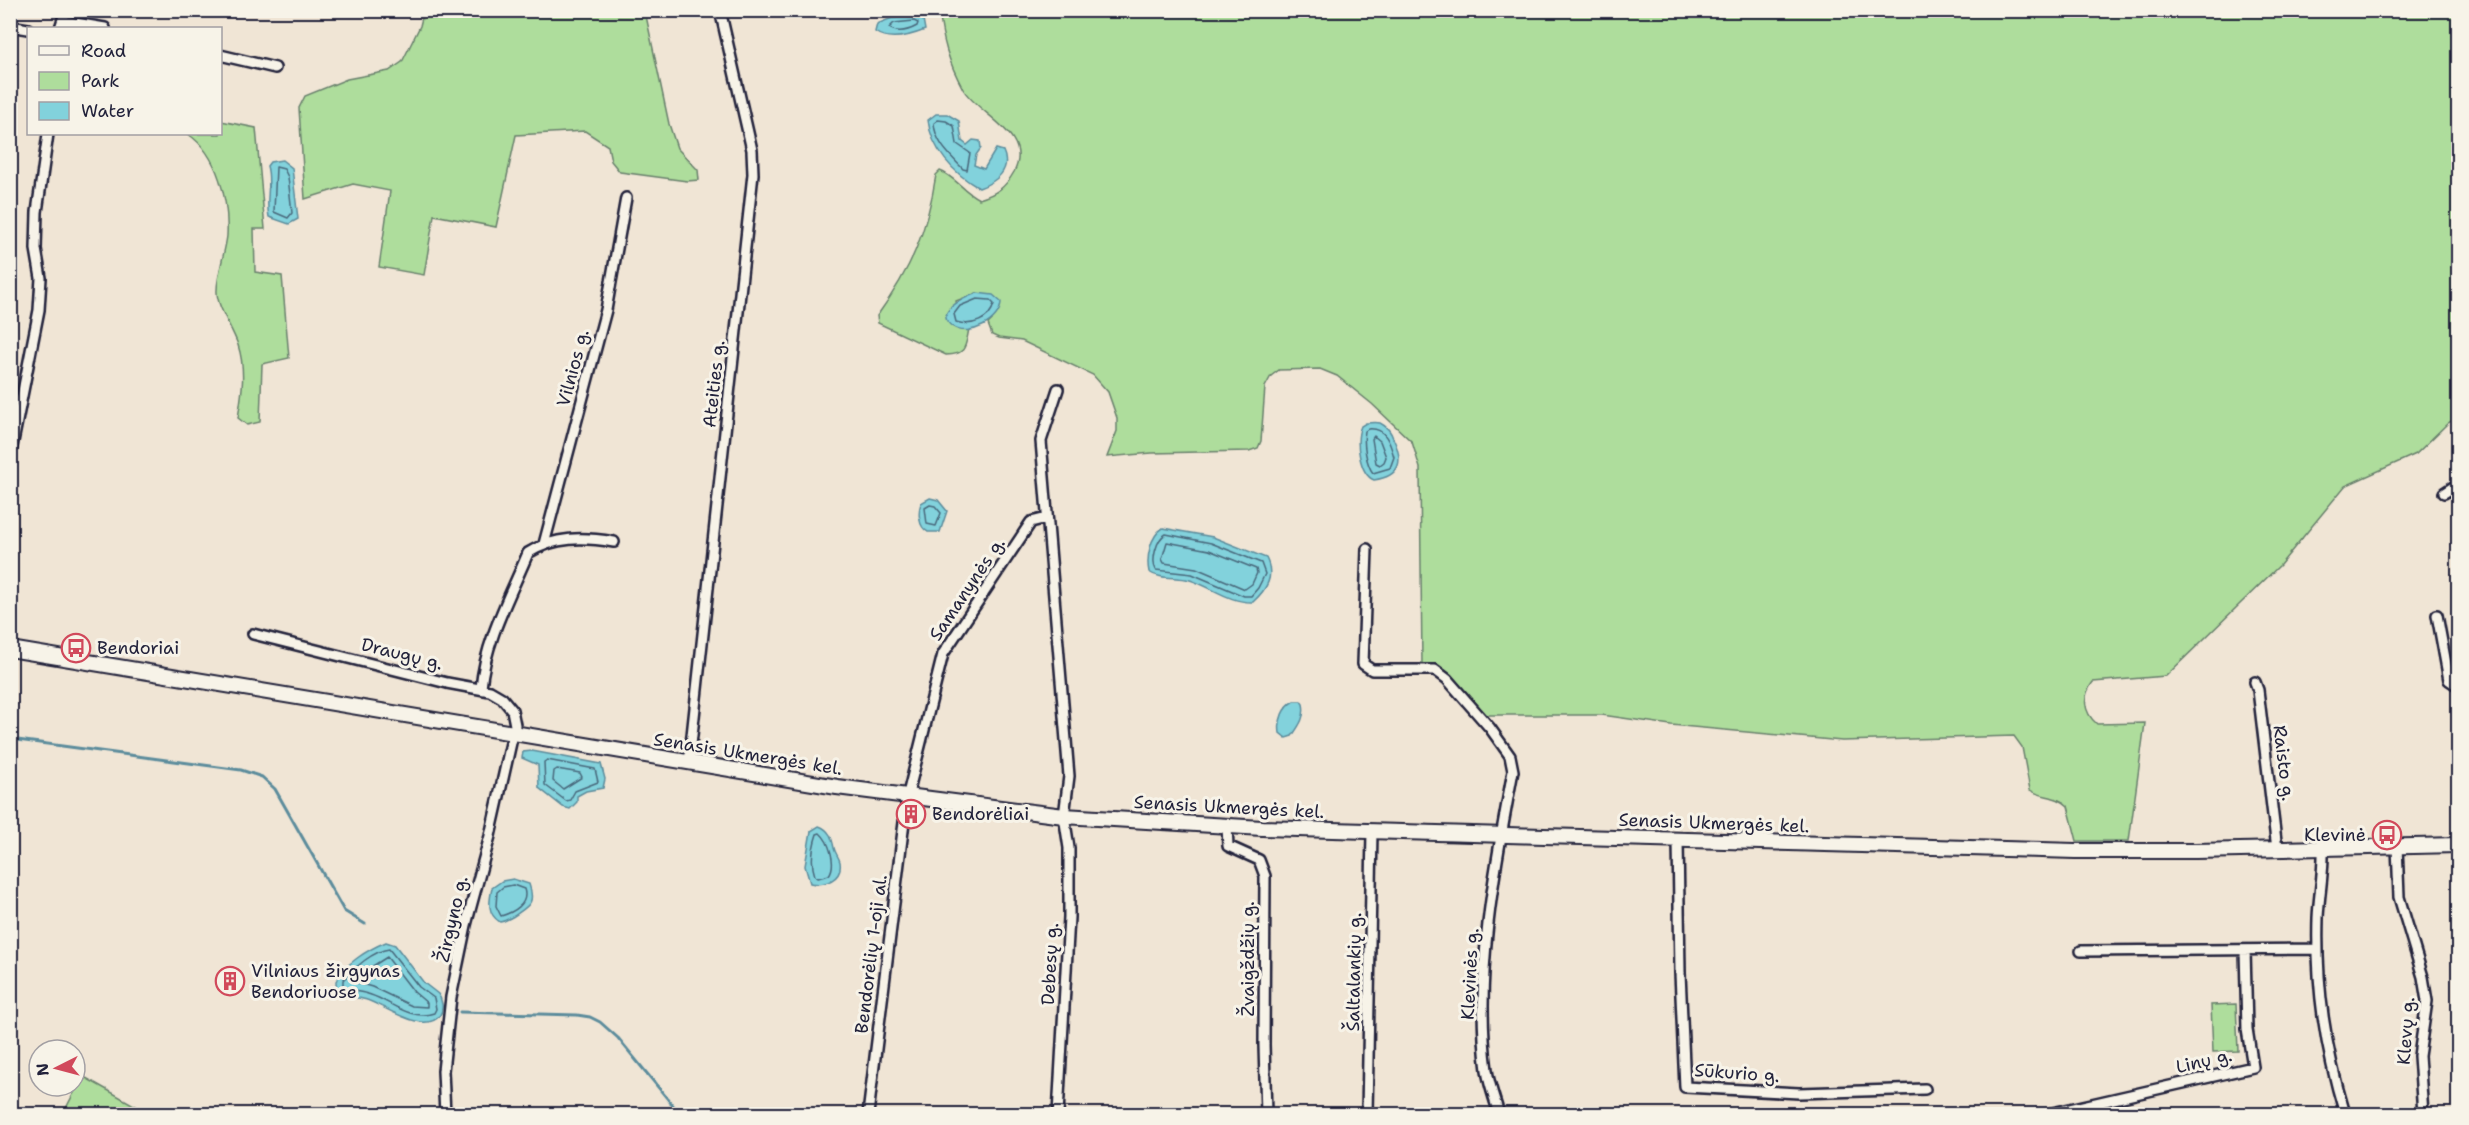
<svg xmlns="http://www.w3.org/2000/svg" width="2469" height="1125" viewBox="0 0 2469 1125" font-family="'Shantell Sans',sans-serif">
<style>
.green{fill:#aedd9c;stroke:#68806c;stroke-width:1.5}
.water{fill:#82d2dc;stroke:#5c8c9c;stroke-width:1.5}
.lines{fill:none;stroke-linecap:round;stroke-linejoin:round}
.shore{stroke:#48687b;stroke-width:1.5}
.stream{stroke:#5c8c9c;stroke-width:3}
.minor-casing{stroke:#22223b;stroke-width:14}
.secondary-casing{stroke:#22223b;stroke-width:18}
.minor{stroke:#f7f3e8;stroke-width:9}
.secondary{stroke:#f7f3e8;stroke-width:14}
.labels{text-anchor:middle;dominant-baseline:central;stroke-width:6;stroke-linejoin:round;paint-order:stroke}
.street-label{font-size:18px;fill:#22223b;stroke:#f7f3e8}
.poi-label{font-size:18px;fill:#22223b;stroke:#f7f3e8;text-anchor:start}
</style>
<rect width="100%" height="100%" fill="#f0e5d5"/>
<filter id="ink" filterUnits="userSpaceOnUse"><feTurbulence type="fractalNoise" baseFrequency=".0167" numOctaves="2"/><feDisplacementMap in="SourceGraphic" scale="12" xChannelSelector="R" yChannelSelector="G"/><feConvolveMatrix kernelMatrix="1 2 1 2 8 2 1 2 1" color-interpolation-filters="sRGB"/></filter>
<g filter="url(#ink)">
<!-- green -->
<path class="green" d="M424,10L645,11L669,124L677,148L698,170L699,180L687,181L620,172L611,161L608,146L585,131L516,135L496,227L434,215L424,275L379,267L390,191L353,184L305,199L299,108L305,96L347,79L389,71L402,62L420,26Z
M939,11H2458V417L2448,423L2416,454L2345,486L2280,565L2166,676L2093,682C2082,696 2083,712 2097,724L2145,723L2129,841H2077L2068,806C2057,795 2042,798 2030,790L2022,747L2014,736L1842,741L1671,725L1602,715H1486L1438,667L1422,665L1420,468L1412,442L1372,404L1337,376L1320,369L1279,370L1271,376L1265,387L1261,441L1258,448L1249,451L1152,453L1107,457L1117,431V418L1108,392L1093,375L1022,341L999,338L992,335L988,324L992,320L977,293L956,301L962,330L969,329C965,347 967,354 946,355L878,323L877,316C911,269 927,232 936,175L940,171C954,176 963,191 979,199C996,194 1005,188 1014,172C1034,134 978,115 963,89C948,61 943,41 939,11Z
M221,121L256,128L265,229H254L255,272L282,276L289,358L262,364L260,422L247,425L238,418C242,393 246,370 238,345C233,329 216,306 217,290C217,275 225,253 227,236C229,201 218,154 188,134H220Z
M2236,1004L2238,1051L2213,1052L2211,1005Z
M86,1078L150,1114H63L78,1085Z"/>
<!-- water -->
<path class="water" d="M914,15L923,19L925,30C910,36 889,42 875,32L877,24L892,18Z
M936,114H947L959,121L962,141L967,145L973,140L980,141L981,148L976,155L974,165L984,169L996,149L1003,151C1012,170 996,182 979,188C954,174 931,149 928,120Z
M282,160L292,168L298,219L289,224L269,217C265,200 272,183 267,166L270,162Z
M977,293L993,295L1001,302C1001,321 969,338 953,327C931,312 966,297 977,293Z
M1366,423C1370,423 1376,422 1380,423C1386,426 1391,432 1393,438C1404,461 1401,476 1374,480C1359,474 1355,440 1361,426Z
M930,498L938,500L947,511L940,532H928C918,527 918,512 921,503Z
M1163,528L1213,537L1266,558C1275,576 1267,589 1253,602C1230,603 1212,587 1190,580C1177,576 1160,580 1149,572C1146,558 1150,536 1163,528Z
M1294,701H1301L1303,704C1306,717 1299,726 1292,736L1286,738L1280,733C1278,720 1283,707 1294,701Z
M532,751L601,764L605,779L603,788L586,791L577,796V802L570,809L563,807L539,788L538,765L522,758L523,752Z
M819,826C830,830 832,838 834,848C835,853 839,857 840,862C843,880 824,886 810,883L805,866L811,831Z
M513,879L529,884C536,904 528,906 514,916C508,919 506,921 500,922C487,914 489,902 492,888L502,881Z
M386,942L395,945L424,983L438,994C442,999 444,1009 440,1015C425,1036 383,1005 367,1000C360,997 347,998 341,993C336,990 336,986 336,981C344,964 369,949 386,942Z"/>
<g class="lines">
<!-- shore -->
<path class="shore" d="M914,21L918,23L917,26C908,31 898,34 889,28L894,23Z
M938,120L946,121L954,126L957,144L970,153L967,170L963,169C951,156 935,143 934,123Z
M276,167L284,169L288,177L292,213L288,218L274,212Z
M977,299L990,300L994,304C990,320 972,327 956,322L954,314L960,306Z
M1368,429C1385,427 1390,442 1394,457L1390,468L1373,473C1366,464 1363,443 1365,431Z
M1374,436L1380,441L1386,457L1384,462L1380,465L1376,463L1372,439Z
M930,505L935,506L941,513L936,526L927,524L925,508Z
M1166,534L1211,543L1261,563L1265,574L1258,588L1251,596H1244L1192,574L1156,570C1151,561 1156,539 1166,534Z
M1167,542L1209,550L1256,569L1257,573L1252,584L1245,589L1196,568L1164,563L1162,559Z
M547,760L595,769L598,782L575,791L570,800L566,801L545,785L544,762Z
M557,769L580,773L582,777L563,789L553,781L554,771Z
M820,833C829,841 837,864 829,875L818,878L815,876C810,862 812,849 817,834Z
M513,885L524,889C529,904 514,912 501,916L496,906L497,892L503,887Z
M389,949L419,987L434,998L436,1009L434,1013C410,1021 392,1002 371,995C362,991 350,992 343,987V980C354,968 373,951 389,949Z
M387,957L414,992L427,1003V1007L412,1006L372,987L355,982L357,976Z"/>
<!-- stream -->
<path class="stream" d="M10,739L241,770L262,777L275,789L344,911L365,924
M460,1012L577,1015L590,1017L600,1022L618,1038L680,1114"/>
<!-- minor casing -->
<g class="minor-casing">
<path id="minor" d="M63,21L105,28
M10,26L28,29
M60,28L66,10
M220,55L275,68
M1058,389L1041,441L1069,776L1064,816L1069,848V917L1058,1114
M10,457L39,310L41,278L36,249L37,212L48,134
M2444,493L2458,484
M544,544L606,310L626,198
M1367,549L1363,664L1372,670H1435L1447,679L1490,728L1510,756L1513,771C1495,866 1474,974 1487,1070C1489,1085 1495,1100 1499,1114
M2437,615L2449,680L2458,686
M253,634L447,683L490,691L502,698L512,710L515,725L490,836L466,925L451,997L443,1071L445,1114
M2255,682L2258,690L2277,849
M481,688C485,641 510,596 528,553C555,536 584,537 614,542
M689,763L753,174L752,150L720,10
M1227,826L1228,846L1259,860L1265,876L1264,1045L1266,1114
M1678,840L1680,973L1685,1087L1799,1093L1925,1089
M2397,846L2399,897L2423,977L2427,1001L2419,1056L2423,1114
M2323,848C2324,871 2319,894 2318,918C2316,988 2325,1048 2345,1114
M2081,951L2318,949
M868,1114L907,798L943,654L1031,522L1047,518
M1367,1114L1372,831
M2048,1114L2253,1067L2247,1029L2245,950"/>
</g>
<!-- secondary casing -->
<g class="secondary-casing">
<path id="secondary" d="M10,649L837,787L1064,816L1262,828L2075,851H2196L2458,845"/>
</g>
<!-- minor -->
<use href="#minor" class="minor"/>
<!-- secondary -->
<use href="#secondary" class="secondary"/>
</g>
</g>
<!-- icons -->
<defs>
<g id="bus-ring" transform="scale(1.5)"><circle r="9.5" fill="#f7f3e8" stroke="#d1495b" stroke-width="1.5"/><path d="M-5-6H5V4H4V6H2V4H-2V6H-4V4H-5ZM-3.5-4V0h7V-4ZM-3.5 1.2v1.5H-2V1.2ZM2 1.2v1.5H3.5V1.2Z" fill="#d1495b"/></g>
<g id="building-ring" transform="scale(1.5)"><circle r="9.5" fill="#f7f3e8" stroke="#d1495b" stroke-width="1.5"/><path d="M-4-6H4V6H1V3H-1V6H-4ZM-2.5-4.3h1.7v1.8h-1.7ZM.8-4.3h1.7v1.8H.8ZM-2.5-1h1.7V.8h-1.7ZM.8-1h1.7V.8H.8Z" fill="#d1495b"/></g>
</defs>
<g fill-rule="evenodd">
<use href="#bus-ring" x="76" y="648"/>
<use href="#building-ring" x="911" y="814"/>
<use href="#bus-ring" x="2387" y="835"/>
<use href="#building-ring" x="230" y="981"/>
</g>
<g class="labels">
<!-- street labels -->
<g class="street-label">
<text transform="translate(573 368) rotate(-75)">Vilnios g.</text>
<text transform="translate(714 384) rotate(-84)">Ateities g.</text>
<text transform="translate(967 589) rotate(-56)">Samanynės g.</text>
<text transform="translate(402 654) rotate(14)">Draugų g.</text>
<text transform="translate(748 754) rotate(9)">Senasis Ukmergės kel.</text>
<text transform="translate(2284 763) rotate(83)">Raisto g.</text>
<text transform="translate(1229 807) rotate(3)">Senasis Ukmergės kel.</text>
<text transform="translate(1714 823) rotate(2)">Senasis Ukmergės kel.</text>
<text transform="translate(452 919) rotate(-77)">Žirgyno g.</text>
<text transform="translate(871 954) rotate(-83)">Bendorėlių 1-oji al.</text>
<text transform="translate(1248 959) rotate(-90)">Žvaigždžių g.</text>
<text transform="translate(1050 964) rotate(-87)">Debesų g.</text>
<text transform="translate(1354 972) rotate(-89)">Šaltalankių g.</text>
<text transform="translate(1470 974) rotate(-87)">Klevinės g.</text>
<text transform="translate(2406 1031) rotate(-86)">Klevų g.</text>
<text transform="translate(2204 1061) rotate(-13)">Linų g.</text>
<text transform="translate(1737 1073) rotate(4)">Sūkurio g.</text>
</g>
<!-- poi labels -->
<g class="poi-label">
<text x="97" y="648">Bendoriai</text>
<text x="932" y="814">Bendorėliai</text>
<text x="2366" y="835" text-anchor="end">Klevinė</text>
<text x="251" y="971">Vilniaus žirgynas<tspan x="251" dy="21">Bendoriuose</tspan></text>
</g>
</g>
<!-- margin -->
<rect width="2469" height="1125" fill="none" stroke="#f7f3e8" stroke-width="36"/>
<rect x="18" y="18" width="2433" height="1089" fill="none" stroke="#22223b" stroke-width="2" filter="url(#ink)"/>
<!-- legend -->
<rect x="27" y="27" width="195" height="108" fill="#f7f3e8" stroke="#a29fa3" stroke-width="1.5"/>
<rect x="39" y="46" width="30" height="9" fill="#f7f3e8" stroke="#a29fa3" stroke-width="1.5"/>
<text x="81" y="57" font-size="18" fill="#22223b">Road</text>
<rect x="39" y="72" width="30" height="18" fill="#aedd9c" stroke="#a29fa3" stroke-width="1.5"/>
<text x="81" y="87" font-size="18" fill="#22223b">Park</text>
<rect x="39" y="102" width="30" height="18" fill="#82d2dc" stroke="#a29fa3" stroke-width="1.5"/>
<text x="81" y="117" font-size="18" fill="#22223b">Water</text>
<!-- north arrow -->
<g transform="translate(57 1068) rotate(264)"><circle r="28" fill="#f7f3e8" stroke="#a29fa3" stroke-width="1.5"/>
<path d="M0-4.5L10 22L0 15L-10 22Z" fill="#d1495b"/>
<text y="-9" font-size="16" font-weight="bold" text-anchor="middle" fill="#22223b">N</text>
</g>
</svg>
